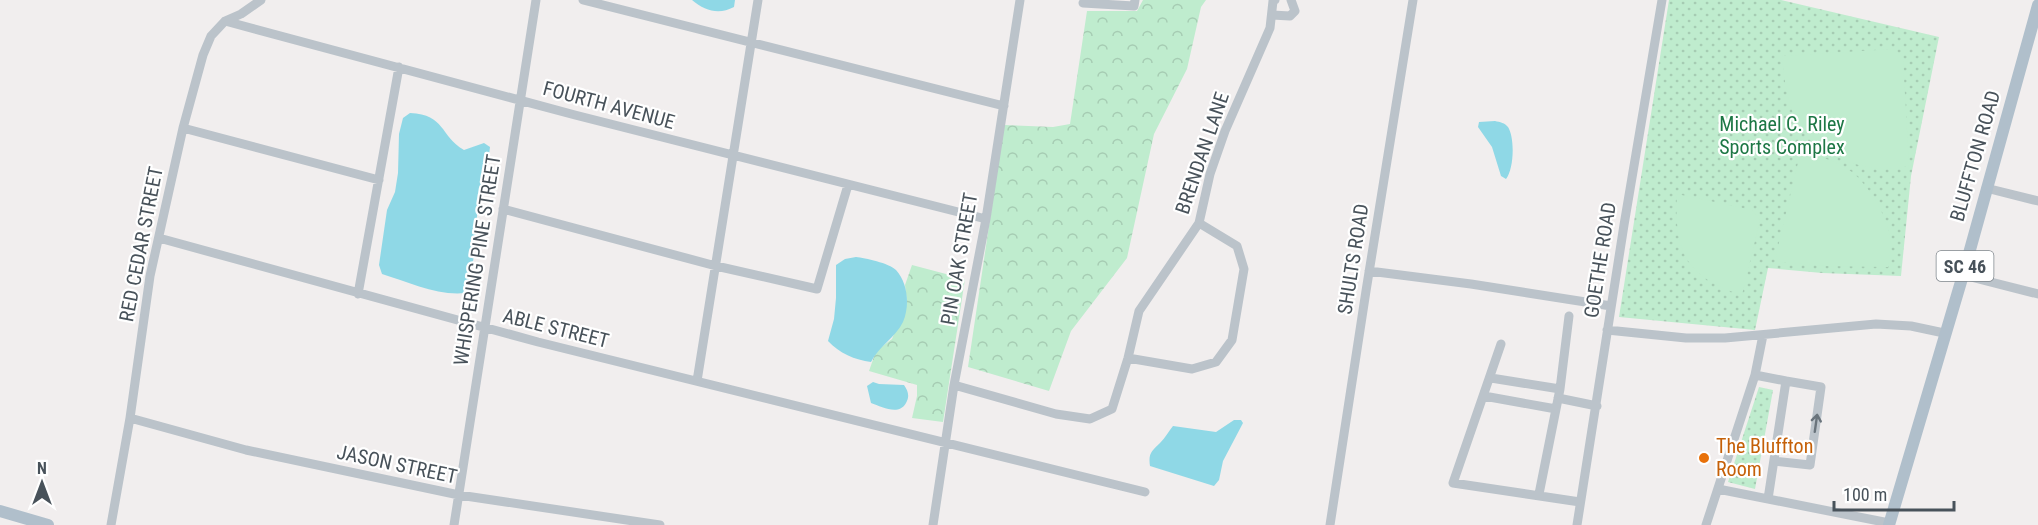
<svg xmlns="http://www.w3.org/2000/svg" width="2038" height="525" viewBox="0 0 2038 525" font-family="'Roboto Condensed',sans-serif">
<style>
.grass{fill:url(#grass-dots)}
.forest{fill:url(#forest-crowns)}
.pitch{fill:#bfecce}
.water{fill:#8fd8e6}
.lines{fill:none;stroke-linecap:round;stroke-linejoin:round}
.minor{stroke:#bbc3ca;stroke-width:9}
.major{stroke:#b0bfcb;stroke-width:12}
.oneway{stroke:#6a747c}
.food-dot{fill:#e8710a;stroke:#fff;stroke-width:2}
.labels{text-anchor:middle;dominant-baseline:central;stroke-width:4.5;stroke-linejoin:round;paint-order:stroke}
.shield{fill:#fff;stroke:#7f868c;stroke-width:1.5}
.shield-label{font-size:18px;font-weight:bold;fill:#48525a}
.street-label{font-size:20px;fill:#48525a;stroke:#fff}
.park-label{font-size:20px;fill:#1d7745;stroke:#fff}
.food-label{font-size:20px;fill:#c56008;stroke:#fff;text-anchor:start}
</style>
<defs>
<pattern id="grass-dots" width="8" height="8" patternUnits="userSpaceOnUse" patternTransform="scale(1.5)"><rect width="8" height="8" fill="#bfecce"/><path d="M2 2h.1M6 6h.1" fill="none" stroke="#a6ccb3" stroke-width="1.8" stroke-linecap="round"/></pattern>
<pattern id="forest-crowns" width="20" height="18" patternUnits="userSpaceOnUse" patternTransform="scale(1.5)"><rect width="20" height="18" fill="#bfecce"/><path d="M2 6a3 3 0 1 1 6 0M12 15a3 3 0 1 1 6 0" fill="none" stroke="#a6ccb3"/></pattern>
</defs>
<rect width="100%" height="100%" fill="#f1eeee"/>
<!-- grass -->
<path class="grass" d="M1669,0H1781L1939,37L1911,176L1901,276L1822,273L1768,268L1755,330L1619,317Z
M1759,387L1773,390L1755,489L1728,482Z"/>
<!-- forest -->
<path class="forest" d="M1143,0H1206L1201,7L1187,69L1154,134L1127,258L1071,331L1049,391L968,367L1004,125L1053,127L1070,124L1087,11H1137Z
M912,265L965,279L943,422L912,418L917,396V385L869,371L876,351L892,339L907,302L905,285Z"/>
<!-- pitch -->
<path class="pitch" d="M1893,49L1903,59L1909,166C1900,167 1891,170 1882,169C1848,167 1809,147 1794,115C1786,96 1784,77 1782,56Z
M1801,150C1818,156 1837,161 1852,172C1869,186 1885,213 1890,235C1892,245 1890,257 1888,267L1824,266L1781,262L1776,255Z
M1677,194L1752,210L1760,220L1742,295C1685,277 1674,251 1677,194Z"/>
<!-- water -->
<path class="water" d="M692,0H735L734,7C719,15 705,11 692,0Z
M410,113C446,115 439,135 464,150L484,143L490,147L486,179L478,201L475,247L470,283L465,293C438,296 408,282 382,274L379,265L387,210L395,192L398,173L399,134L403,118Z
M1495,121C1500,122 1505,123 1508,127C1515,138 1514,169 1506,179L1501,176L1492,147L1478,127L1479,122Z
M856,257C865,258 889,263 896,270C908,283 910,306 903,322C895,338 879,346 871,362C855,360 839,353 828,341L834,319L836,298V265L845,259Z
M873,382L879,384L904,385C908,391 910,396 906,403C899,416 882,407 871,403L867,386Z
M1234,420H1241L1243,423L1223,461L1219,480L1214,486L1150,466C1148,453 1152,451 1160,443C1165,438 1169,431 1173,426L1216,432Z"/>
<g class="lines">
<!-- minor -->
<path class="minor" d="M583,0L1004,106
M1083,3L1134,6L1135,0
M1272,15L1290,16L1295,11L1291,0
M225,21L575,115L986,219
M183,128L379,180
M1986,188L2038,201
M503,209L716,266L817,289L848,185
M159,238L538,342L1145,492
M1369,271L1471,284L1611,306
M1963,275L2038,294
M358,294L399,67
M1607,330L1686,338H1725L1876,324L1911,326L1944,333
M1501,344L1453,483L1580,502
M1128,358L1192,369L1216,362L1232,340L1244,269L1237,246L1199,223
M1755,375L1786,381L1768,499
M1491,378L1560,389
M697,381L758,0
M954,385L1056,414L1090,419L1112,409L1128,358L1139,311L1199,223L1210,174L1225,131L1270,28L1273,1L1275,0
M1484,396L1556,409
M1558,398L1597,406
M130,418L246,450L459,495L660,525
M1774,461L1810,465L1821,387L1786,381
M1718,489L1889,523
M1539,494L1560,389L1569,316
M111,525L130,418L150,276L183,128L203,55L211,36L225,21L241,14L261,0
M454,525L536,0
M933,525L954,385L986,219L1020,0
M1330,525L1366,291L1413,0
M1577,525L1624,225L1662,0
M1706,525L1755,375L1763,335"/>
<!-- major -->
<path class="major" d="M0,511L48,525
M1889,525L1963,275L2038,5"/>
</g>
<!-- one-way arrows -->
<defs><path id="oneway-shaft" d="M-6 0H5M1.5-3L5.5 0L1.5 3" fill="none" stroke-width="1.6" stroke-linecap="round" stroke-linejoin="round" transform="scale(1.5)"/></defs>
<use class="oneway" href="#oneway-shaft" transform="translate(1816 423) rotate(-82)"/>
<!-- markers -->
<circle class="food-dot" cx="1704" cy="458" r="6"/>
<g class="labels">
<!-- shield labels -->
<rect class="shield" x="1936.5" y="251" width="57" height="30" rx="4.5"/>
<g class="shield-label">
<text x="1965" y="266">SC 46</text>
</g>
<!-- street labels -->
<g class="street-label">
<text transform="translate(609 105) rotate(15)">FOURTH AVENUE</text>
<text transform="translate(1202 153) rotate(-71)">BRENDAN LANE</text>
<text transform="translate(1975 156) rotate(-74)">BLUFFTON ROAD</text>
<text transform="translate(141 244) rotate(-79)">RED CEDAR STREET</text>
<text transform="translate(959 259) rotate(-80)">PIN OAK STREET</text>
<text transform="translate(1353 259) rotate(-81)">SHULTS ROAD</text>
<text transform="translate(477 260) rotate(-81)">WHISPERING PINE STREET</text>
<text transform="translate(1600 260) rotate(-81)">GOETHE ROAD</text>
<text transform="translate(556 328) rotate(14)">ABLE STREET</text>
<text transform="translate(397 464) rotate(12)">JASON STREET</text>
</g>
<!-- park labels -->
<g class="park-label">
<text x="1782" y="124">Michael C. Riley<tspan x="1782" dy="23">Sports Complex</tspan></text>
</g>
<!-- food labels -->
<g class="food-label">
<text x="1716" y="446">The Bluffton<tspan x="1716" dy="23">Room</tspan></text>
</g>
</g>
<!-- north arrow -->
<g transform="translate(42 483)" stroke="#ffffff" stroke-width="4.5" paint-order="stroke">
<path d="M0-4.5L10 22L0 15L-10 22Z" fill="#48525a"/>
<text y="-9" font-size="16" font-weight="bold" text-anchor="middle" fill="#48525a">N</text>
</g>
<!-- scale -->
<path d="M1834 501v9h120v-9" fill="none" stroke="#48525a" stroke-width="3"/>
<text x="1843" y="501" font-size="18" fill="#48525a" stroke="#ffffff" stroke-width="4.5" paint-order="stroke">100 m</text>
</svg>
